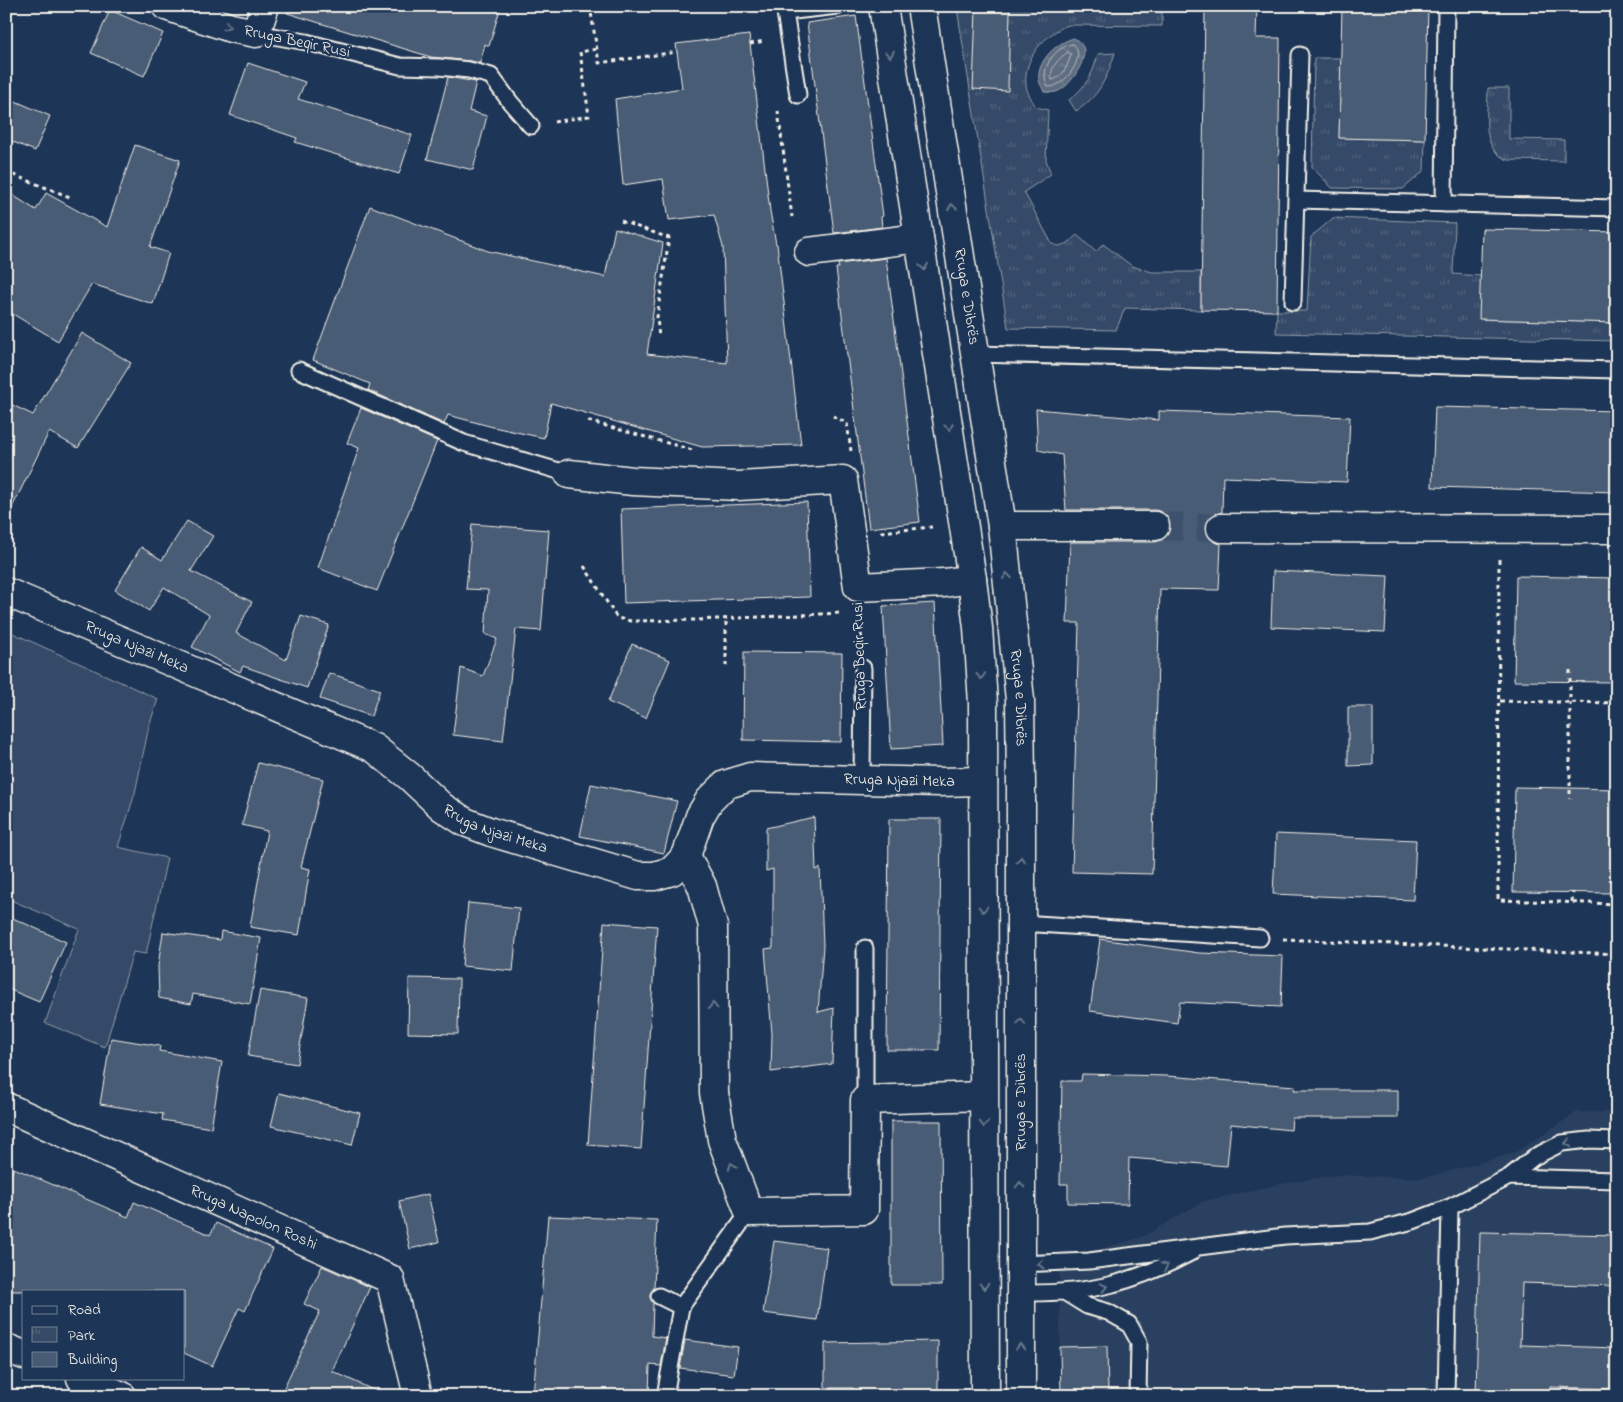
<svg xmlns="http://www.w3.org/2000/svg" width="1623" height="1402" viewBox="0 0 1623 1402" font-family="'Indie Flower',sans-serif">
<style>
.built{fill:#2a4060}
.grass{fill:#354a67;stroke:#949ea8}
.park{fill:url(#park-tufts);stroke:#949ea8}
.water{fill:url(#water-ripples);stroke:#9aa2ab}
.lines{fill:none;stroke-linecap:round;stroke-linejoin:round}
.shore{stroke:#b8bcbf;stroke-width:1}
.building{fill:#485b74;stroke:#f4f1e8}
.minor-tunnel{stroke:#3d516d;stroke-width:28;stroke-dasharray:28 14;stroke-linecap:butt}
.service-casing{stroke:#f4f1e8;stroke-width:19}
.minor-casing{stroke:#f4f1e8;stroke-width:31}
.secondary-casing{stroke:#f4f1e8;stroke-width:31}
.primary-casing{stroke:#f4f1e8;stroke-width:31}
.path{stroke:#f4f1e8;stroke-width:3;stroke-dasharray:4 4;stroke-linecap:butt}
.service{stroke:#1d3557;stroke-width:15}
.minor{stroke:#1d3557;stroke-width:28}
.secondary{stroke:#1d3557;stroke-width:28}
.primary{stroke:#1d3557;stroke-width:28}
.oneway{stroke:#68778a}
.labels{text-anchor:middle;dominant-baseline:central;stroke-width:4.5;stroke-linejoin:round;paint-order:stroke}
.street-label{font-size:16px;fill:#f4f1e8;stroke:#1d3557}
</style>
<defs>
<pattern id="park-tufts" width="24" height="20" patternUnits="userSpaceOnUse" patternTransform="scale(1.25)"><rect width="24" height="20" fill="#354a67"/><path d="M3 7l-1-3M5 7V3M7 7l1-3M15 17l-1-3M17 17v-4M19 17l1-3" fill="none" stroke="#53657d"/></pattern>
<pattern id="water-ripples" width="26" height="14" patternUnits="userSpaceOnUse" patternTransform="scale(1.25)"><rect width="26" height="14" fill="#5e6d82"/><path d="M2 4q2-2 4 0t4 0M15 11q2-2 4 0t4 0" fill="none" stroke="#768294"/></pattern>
</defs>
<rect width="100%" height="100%" fill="#1d3557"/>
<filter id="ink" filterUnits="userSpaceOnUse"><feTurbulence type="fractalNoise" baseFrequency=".02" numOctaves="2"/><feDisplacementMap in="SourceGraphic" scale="10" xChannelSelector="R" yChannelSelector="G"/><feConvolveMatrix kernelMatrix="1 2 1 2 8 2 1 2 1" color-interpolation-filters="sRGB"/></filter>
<g filter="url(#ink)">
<!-- built -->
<path class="built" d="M1577,1112H1617V1396H1061L1059,1261L1142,1237L1204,1201L1280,1184L1337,1175L1423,1178L1472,1165L1516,1152Z"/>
<!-- grass -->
<path class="grass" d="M6,630L158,699L149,726L135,793L118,847L167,858L146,954L133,952L105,1047L45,1023L79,929L6,898Z"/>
<!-- park -->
<path class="park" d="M957,8L1162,12V26L1068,25C1045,34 1023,58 1026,85C1027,93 1032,100 1036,107L1048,110L1046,160L1051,174L1024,192L1052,244L1059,246L1068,243L1077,235L1096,252L1103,244L1132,266L1152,272H1201V310L1125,308L1116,330L1008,328Z
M1115,53C1107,78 1098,98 1076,111L1069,100C1086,87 1093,74 1098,54Z
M1314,58H1341L1339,138L1425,140L1424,171L1403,189L1332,188L1312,167Z
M1488,88H1509V139L1564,140V161L1508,160C1479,149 1488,114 1488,88Z
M1333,218L1455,223L1453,274L1481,276L1480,319L1617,323V341L1276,333L1277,311H1307L1311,237Z"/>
<!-- water -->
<path class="water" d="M1074,38C1079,41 1083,45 1084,50C1085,64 1069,88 1056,92C1052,93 1048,92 1044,92C1043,89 1040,84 1039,81C1036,61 1057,42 1074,38Z"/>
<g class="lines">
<!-- shore -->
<path class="shore" d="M1073,44C1088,55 1065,88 1048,87C1038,70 1055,46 1073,44Z
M1068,52L1071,54C1068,65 1063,78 1052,80C1049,68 1059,58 1068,52Z"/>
</g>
<!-- building -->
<path class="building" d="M288,6H501L489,46L485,44L480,63L470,61L431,57L287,13Z
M1205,6H1257L1256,38H1280L1277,311L1201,310Z
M1342,6H1428L1425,140L1339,138Z
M976,9L1010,10L1008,91L973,89Z
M110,10L163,33L144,76L91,53Z
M856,16L883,216L881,217L882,227L834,233L807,23Z
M749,35L770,211L776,244H777L801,445L702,447L551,403L544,438L493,427L448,415L444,424L368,390L370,384L313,360L370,206L488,251L605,277L615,228L663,243L647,354L727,363L723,247L714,215L669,220L663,179L623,185L615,99L682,88L676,44Z
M248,63L305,82L298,99L412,135L399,174L295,142L297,138L230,115Z
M448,77L476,82L469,111L487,116L473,170L427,159Z
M6,97L50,116L35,151L6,139Z
M135,145L180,160L150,247L169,253L153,304L92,284L58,341L6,310V191L36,210L46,193L107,227Z
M1482,229L1617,232V323L1479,319Z
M886,258L920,522L869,528L836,268H839L838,264Z
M82,333L131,363L78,448L49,432L6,520V402L33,415Z
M1435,407L1617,411V492L1432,487Z
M361,408L437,441L377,591L318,568L359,448L347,443Z
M1036,409L1159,420V411L1350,417L1347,482L1223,477L1222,512L1213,515L1207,521L1205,527L1208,536L1214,542L1221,544L1219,590L1160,589L1152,874L1072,872L1079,623H1067L1070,542H1155L1162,540L1168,534L1171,526L1168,518L1162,512L1155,510H1066L1062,455L1038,450Z
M807,502L810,597L624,603L621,509Z
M187,521L213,536L191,571L252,602L236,633L286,660L301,616L329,625L307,688L243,666L240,672L192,647L209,615L164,587L149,611L115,590L141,547L162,560Z
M472,524L549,530L541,631L516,629L503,741L453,735L461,668L483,676L497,639L485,634L488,590L466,589Z
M1273,571L1388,576L1385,632L1271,627Z
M1516,576L1617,578V682L1514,681Z
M935,603L943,746L891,749L883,606Z
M632,644L670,660L646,718L608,702Z
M744,652L842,653L841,742L743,740Z
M329,673L380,690L371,716L320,699Z
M1348,707H1373V765L1348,766Z
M258,763L323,779L301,867L310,869L299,935L250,927L267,831L242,825Z
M591,784L677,801L664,853L580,836Z
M1515,787L1617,789V893L1513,892Z
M814,817L816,870L820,868L823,946L818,1012L834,1008L832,1064L771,1072L772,1034L765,949L773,948V869L766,871V828Z
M889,819H941L939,1050H887Z
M1276,834L1416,840L1413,900L1273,894Z
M468,903L519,908L513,971L462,966Z
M6,915L66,942L39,1002L6,988Z
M604,922L657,926L641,1149L588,1145Z
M221,931L261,938L250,1004L193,994L191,1004L159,998L158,966L163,932L220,940Z
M1100,939L1199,953L1283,956L1281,1007L1180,1002L1177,1023L1090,1011Z
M409,978L459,979L458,1034L408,1033Z
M260,990L308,998L297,1064L248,1056Z
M111,1038L160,1046L159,1051L222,1062L211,1128L162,1120L163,1114L100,1104Z
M1082,1074L1167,1076L1295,1086L1294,1090H1398V1118H1292L1291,1130L1231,1124L1227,1166L1129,1158L1128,1204L1068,1203V1184H1060L1062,1081H1081Z
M279,1093L360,1113L352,1145L271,1126Z
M891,1121H941L942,1285H891Z
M14,1168L128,1217L134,1202L210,1235L216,1223L273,1249L245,1311L239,1308L212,1366L184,1353V1291H6V1186Z
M428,1194L439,1242L410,1249L399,1201Z
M548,1216L657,1220L654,1288L650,1296L653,1303L652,1336L666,1338L661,1366L650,1365L649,1396H533Z
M1480,1232L1617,1235V1286L1522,1283L1520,1345L1617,1348V1389L1550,1387L1549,1396H1476Z
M774,1241L827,1248L817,1320L763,1313Z
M322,1266L370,1287L332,1371L386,1396H280L320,1311L304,1304Z
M685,1340L738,1347L734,1375L680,1368Z
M938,1341V1396H853V1388H825V1343Z
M1107,1346L1108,1396H1061L1060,1347Z"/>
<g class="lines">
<!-- minor-tunnel -->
<path class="minor-tunnel" d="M1155,526L1221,528"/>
<!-- service casing -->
<g class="service-casing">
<path id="service" d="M256,33L306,42L400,66L439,67L469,70L491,76L511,103L531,126
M798,95L785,12L838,6
M1296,200L1617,208
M1444,204L1446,6
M1293,302L1300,55
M975,354L1617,370
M299,370L464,443L569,474
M862,780L863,668
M1021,923L1260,938
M865,1100V948
M1509,1177L1617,1180
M1020,1264L1089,1261L1285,1236L1370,1232L1413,1221L1450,1207L1509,1177L1534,1157L1562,1143L1589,1140L1617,1141
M1021,1293C1089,1294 1132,1284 1192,1252
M1066,1293L1087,1306L1108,1312L1129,1324L1139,1342L1138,1396
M659,1296L681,1307
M665,1396L681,1307L749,1212
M1446,1396L1450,1207"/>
</g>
<!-- minor casing -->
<g class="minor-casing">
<g id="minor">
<path d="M166,6L231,28L256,33L265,6"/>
<path d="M809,252L919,238"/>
<path d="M569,474L633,481L738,486L843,480L858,587L944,583L972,579"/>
<path d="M1002,526H1155"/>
<path d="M1221,528L1617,529"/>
<path d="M686,856L702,886L713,926L714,1093L722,1140L749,1212L864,1210L865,1100L983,1096"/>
<path id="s1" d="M6,1107L390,1279L418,1396"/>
<path d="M6,1348L24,1355"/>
<path d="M81,1378L122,1396"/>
</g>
</g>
<!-- secondary casing -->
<g class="secondary-casing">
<g id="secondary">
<path id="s2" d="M6,592L374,748L410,777L442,807L465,822L491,832L638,876H654L672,871L686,856L700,816L709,801L725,785L750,777L939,782L983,781"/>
</g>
</g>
<!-- primary casing -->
<g class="primary-casing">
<g id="primary">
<path d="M883,6L972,579L978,628L983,703L985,1396"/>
<path id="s3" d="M921,6L1002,526L1020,700L1021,783V1396"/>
</g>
</g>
<!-- path -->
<path class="path" d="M590,6L599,63L677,52
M750,44L764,41
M778,111L792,217
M554,122L589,116L580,52L597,49
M6,172L70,197
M621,221L669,238L657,317L659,338
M833,416L847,423L851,451
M588,421L696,451
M881,532L932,527
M1499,559L1498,900L1617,904
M584,566L617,618L631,621L697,620L841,613
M860,618L862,645
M726,666V619
M1570,670V799
M1500,701L1617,703
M1572,902L1573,892
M1283,939L1617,954
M1563,1396L1564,1387"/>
<!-- service -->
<use href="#service" class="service"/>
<!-- minor -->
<use href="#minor" class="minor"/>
<!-- secondary -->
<use href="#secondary" class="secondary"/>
<!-- primary -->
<use href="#primary" class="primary"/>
</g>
<!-- one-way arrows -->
<defs><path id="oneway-chevron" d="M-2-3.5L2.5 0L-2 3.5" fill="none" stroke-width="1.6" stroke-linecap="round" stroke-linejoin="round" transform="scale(1.25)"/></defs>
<g class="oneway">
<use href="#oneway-chevron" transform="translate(227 26) rotate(17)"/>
<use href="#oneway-chevron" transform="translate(890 54) rotate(81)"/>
<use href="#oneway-chevron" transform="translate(952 207) rotate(-99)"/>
<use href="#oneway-chevron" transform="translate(924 267) rotate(81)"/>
<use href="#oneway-chevron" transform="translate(949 427) rotate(81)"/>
<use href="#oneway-chevron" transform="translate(1007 576) rotate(-97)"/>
<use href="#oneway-chevron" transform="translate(981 676) rotate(86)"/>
<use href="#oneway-chevron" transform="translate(1021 860) rotate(-90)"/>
<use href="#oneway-chevron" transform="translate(983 909) rotate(90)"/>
<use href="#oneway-chevron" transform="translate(713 1006) rotate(-91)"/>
<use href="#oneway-chevron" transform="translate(1021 1022) rotate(-90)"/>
<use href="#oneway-chevron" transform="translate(984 1124) rotate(90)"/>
<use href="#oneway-chevron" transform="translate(1568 1143) rotate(171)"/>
<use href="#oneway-chevron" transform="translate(732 1166) rotate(-110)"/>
<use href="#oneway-chevron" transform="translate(1020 1185) rotate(-90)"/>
<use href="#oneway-chevron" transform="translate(1041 1264) rotate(-180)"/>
<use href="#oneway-chevron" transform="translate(1165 1266) rotate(-26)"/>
<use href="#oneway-chevron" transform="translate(984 1286) rotate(90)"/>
<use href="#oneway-chevron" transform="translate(1104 1287) rotate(-13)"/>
<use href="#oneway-chevron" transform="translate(1020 1347) rotate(-91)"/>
</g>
</g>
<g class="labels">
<!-- street labels -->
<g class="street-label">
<text transform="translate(297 42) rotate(12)">Rruga Beqir Rusi</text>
<text stroke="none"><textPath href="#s3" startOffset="294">Rruga e Dibrës</textPath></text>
<text stroke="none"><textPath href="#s2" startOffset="142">Rruga Njazi Meka</textPath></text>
<text transform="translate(860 656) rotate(-92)">Rruga Beqir Rusi</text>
<text stroke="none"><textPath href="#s3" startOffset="699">Rruga e Dibrës</textPath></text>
<text stroke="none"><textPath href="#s2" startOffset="1012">Rruga Njazi Meka</textPath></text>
<text stroke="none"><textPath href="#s2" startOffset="548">Rruga Njazi Meka</textPath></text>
<text transform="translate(1021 1102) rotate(-90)">Rruga e Dibrës</text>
<text stroke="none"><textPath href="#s1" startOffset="271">Rruga Napolon Roshi</textPath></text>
</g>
</g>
<!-- margin -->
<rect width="1623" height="1402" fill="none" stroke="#1d3557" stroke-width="25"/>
<rect x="12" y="12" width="1598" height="1377" fill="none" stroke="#f4f1e8" stroke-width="2" filter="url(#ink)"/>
<!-- legend -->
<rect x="22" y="1290" width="162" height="90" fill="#1d3557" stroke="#738091"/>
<rect x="32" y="1306" width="25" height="8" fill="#1d3557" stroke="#738091"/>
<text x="68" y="1314" font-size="15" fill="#f4f1e8">Road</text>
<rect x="32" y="1327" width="25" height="15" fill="url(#park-tufts)" stroke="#738091"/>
<text x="68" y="1340" font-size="15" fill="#f4f1e8">Park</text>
<rect x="32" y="1352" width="25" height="15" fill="#485b74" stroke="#738091"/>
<text x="68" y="1364" font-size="15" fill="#f4f1e8">Building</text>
</svg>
